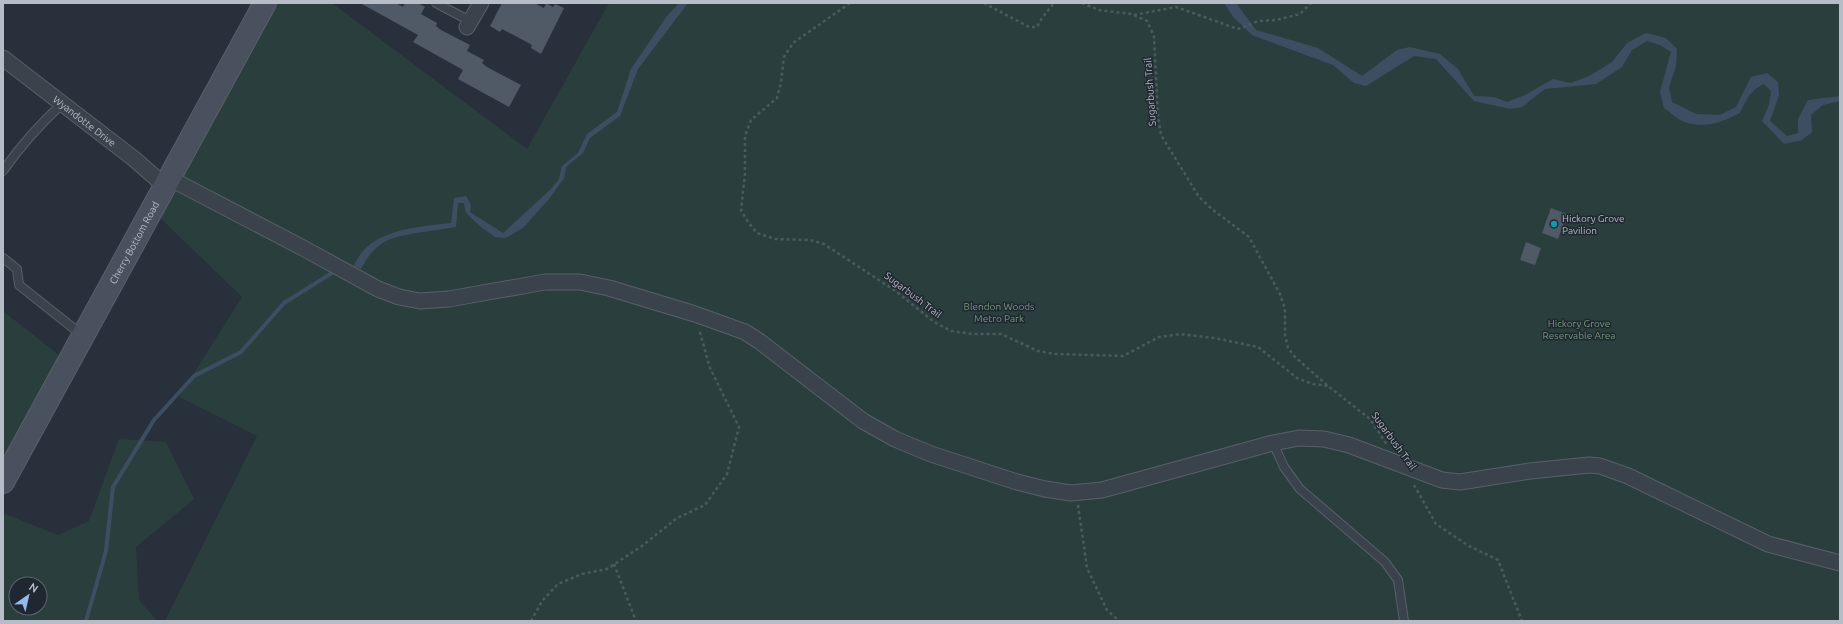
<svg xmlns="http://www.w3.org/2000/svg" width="1843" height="624" viewBox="0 0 1843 624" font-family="Ubuntu,sans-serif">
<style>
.green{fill:#2b3e3e;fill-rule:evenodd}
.water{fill:#3e4e62}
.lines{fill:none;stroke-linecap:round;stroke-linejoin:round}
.stream{stroke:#3e4e62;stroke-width:4}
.building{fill:#505966}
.service-casing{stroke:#586069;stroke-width:10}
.minor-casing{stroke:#586069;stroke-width:17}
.secondary-casing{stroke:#586069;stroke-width:24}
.path{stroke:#4a5b5d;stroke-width:2.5;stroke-dasharray:3 3;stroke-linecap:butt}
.service{stroke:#3a424b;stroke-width:8}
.minor{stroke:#3a424b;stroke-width:15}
.secondary{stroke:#49515e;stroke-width:22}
.culture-dot{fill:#0f9aa8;stroke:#1f2730;stroke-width:1.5}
.labels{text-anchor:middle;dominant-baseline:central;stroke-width:3;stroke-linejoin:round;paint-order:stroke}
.street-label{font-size:10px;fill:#b6bdc7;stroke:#1f2730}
.poi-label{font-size:10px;fill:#b6bdc7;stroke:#1f2730;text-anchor:start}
.park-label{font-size:10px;fill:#779a7e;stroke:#1f2730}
</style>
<rect width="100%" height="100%" fill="#27303b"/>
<!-- green -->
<path class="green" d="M278,3H332L527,149L609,3H1840V621H165L257,436L179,397L242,297L157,215Z
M3,311L64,359L3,482Z
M119,439L166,442L194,499L136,547L139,600L157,621H3V513L58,535L89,521ZM16,584H40V608H16Z"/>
<!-- water -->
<path class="water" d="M679,3H688L638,69L620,116L590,138L583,153L566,167L564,178L549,199L523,228L506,238L495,237L481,227L466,213L464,203H458L456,227C438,230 400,234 386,241C374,247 367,258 361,269L354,266C368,229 418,227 451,223L454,198L466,196L471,205L470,212L503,233L551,189L559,179L562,166L578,153L587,134L617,112L631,69L667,16Z
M1224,3H1236L1256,30L1318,48L1362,76L1397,50L1410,47L1440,54L1458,69L1474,96L1494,97L1507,102L1525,95L1553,79L1571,83L1589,76L1612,62L1627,43L1646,33L1666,38L1677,49L1676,66L1669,87L1672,102L1696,114L1720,115L1736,107L1751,77L1767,73L1778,82L1779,95L1770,121L1787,136L1798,133V119L1808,100L1840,96V101L1823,105L1811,115L1812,132L1802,140L1784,144L1762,121L1769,105L1771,91L1764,84C1751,90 1746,99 1740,113C1723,122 1705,129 1685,122C1678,120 1670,112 1664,108L1660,92L1671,52L1660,45L1647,41L1632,50L1622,67L1596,84L1545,89L1522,107L1510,109L1474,101L1436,59L1414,56L1366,86L1354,83L1333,65L1252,35L1234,18Z"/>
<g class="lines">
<!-- stream -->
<path class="stream" d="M86,621L106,551L113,487L154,420L194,376L241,352L284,303L332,273"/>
</g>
<!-- building -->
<path class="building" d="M360,3H396L403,7L405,3H418L425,7L421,14L437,23L436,26L441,30L470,45L467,51L484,60L482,63L487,67L521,85L509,107L458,79L463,70L413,42L418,35Z
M502,3H534L544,8L546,3L553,7L555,4L564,8L541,54L531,48L532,45L525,41L502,29L500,32L490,26Z
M1551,208L1567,214L1558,239L1542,233Z
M1526,242L1541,248L1535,265L1520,260Z"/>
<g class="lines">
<!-- service casing -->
<g class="service-casing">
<path id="service" d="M436,3L470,21
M3,171C21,145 40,124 63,103
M3,258L17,269L19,285L82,335
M1273,443L1284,467L1300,489L1385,562L1398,580L1404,621"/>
</g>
<!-- minor casing -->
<g class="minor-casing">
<g id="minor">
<path d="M467,27L481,3"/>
<path id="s1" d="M3,58L133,158L164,185"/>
<path d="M169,178L303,248L378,289L399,297L420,301L449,299L545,282H580L609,288L695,314L745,332L759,341L863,421L895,439L931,454L1017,482L1045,489L1071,493L1102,490L1273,443L1299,438L1324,439L1349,445L1442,480L1460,482L1530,471L1589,465L1600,466L1628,476L1768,544L1840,563"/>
</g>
</g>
<!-- secondary casing -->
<g class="secondary-casing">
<g id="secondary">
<path id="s2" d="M3,482L265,3"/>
</g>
</g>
<!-- path -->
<path class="path" d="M850,3L793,43L784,57L781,83L777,98L751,120L745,136V174L741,210L748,222L757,233L775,239L810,240L824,244L897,292L934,322L951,331L973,334H1001L1038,351L1055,354L1123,356L1159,337L1180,334L1214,338L1258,347L1297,378L1313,384L1328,386
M984,3L1029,27H1037L1042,18L1054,3
M1082,3L1099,10L1131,14L1147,21L1154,36L1158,116L1161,135L1199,197L1213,210L1249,237L1280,294L1285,309V335L1288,348L1295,357L1328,386L1370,419L1387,445
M1134,15L1176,7L1238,29L1258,21L1276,20L1300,14L1311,3
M1414,485L1436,524L1469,546L1498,560L1522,621
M1078,505L1087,568L1107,610L1119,621
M614,564L636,621
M531,621L542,601L558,584L582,574L607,569L642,546L677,518L705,505L727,474L739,427L710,368L699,329"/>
<!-- service -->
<use href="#service" class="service"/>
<!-- minor -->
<use href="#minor" class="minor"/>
<!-- secondary -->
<use href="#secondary" class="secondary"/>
</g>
<!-- markers -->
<circle class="culture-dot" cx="1554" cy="224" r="4"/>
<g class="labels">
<!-- street labels -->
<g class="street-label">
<text transform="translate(1150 92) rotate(-94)">Sugarbush Trail</text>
<text stroke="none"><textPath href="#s1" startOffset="103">Wyandotte Drive</textPath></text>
<text stroke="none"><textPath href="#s2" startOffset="273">Cherry Bottom Road</textPath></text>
<text transform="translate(913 295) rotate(37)">Sugarbush Trail</text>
<text transform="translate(1394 441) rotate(54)">Sugarbush Trail</text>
</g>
<!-- poi labels -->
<g class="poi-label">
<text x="1562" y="218">Hickory Grove<tspan x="1562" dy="12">Pavilion</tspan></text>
</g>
<!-- park labels -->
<g class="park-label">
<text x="999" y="306">Blendon Woods<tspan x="999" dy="12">Metro Park</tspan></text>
<text x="1579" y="323">Hickory Grove<tspan x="1579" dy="12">Reservable Area</tspan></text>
</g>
</g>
<!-- border -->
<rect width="1843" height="624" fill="none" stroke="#b6bdc7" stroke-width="8"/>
<!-- north arrow -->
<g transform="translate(28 596) rotate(34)"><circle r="19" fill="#1f2730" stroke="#5b636c"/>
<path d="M0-3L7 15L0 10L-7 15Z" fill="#95b9ec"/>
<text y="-6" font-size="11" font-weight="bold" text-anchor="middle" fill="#b6bdc7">N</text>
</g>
</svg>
